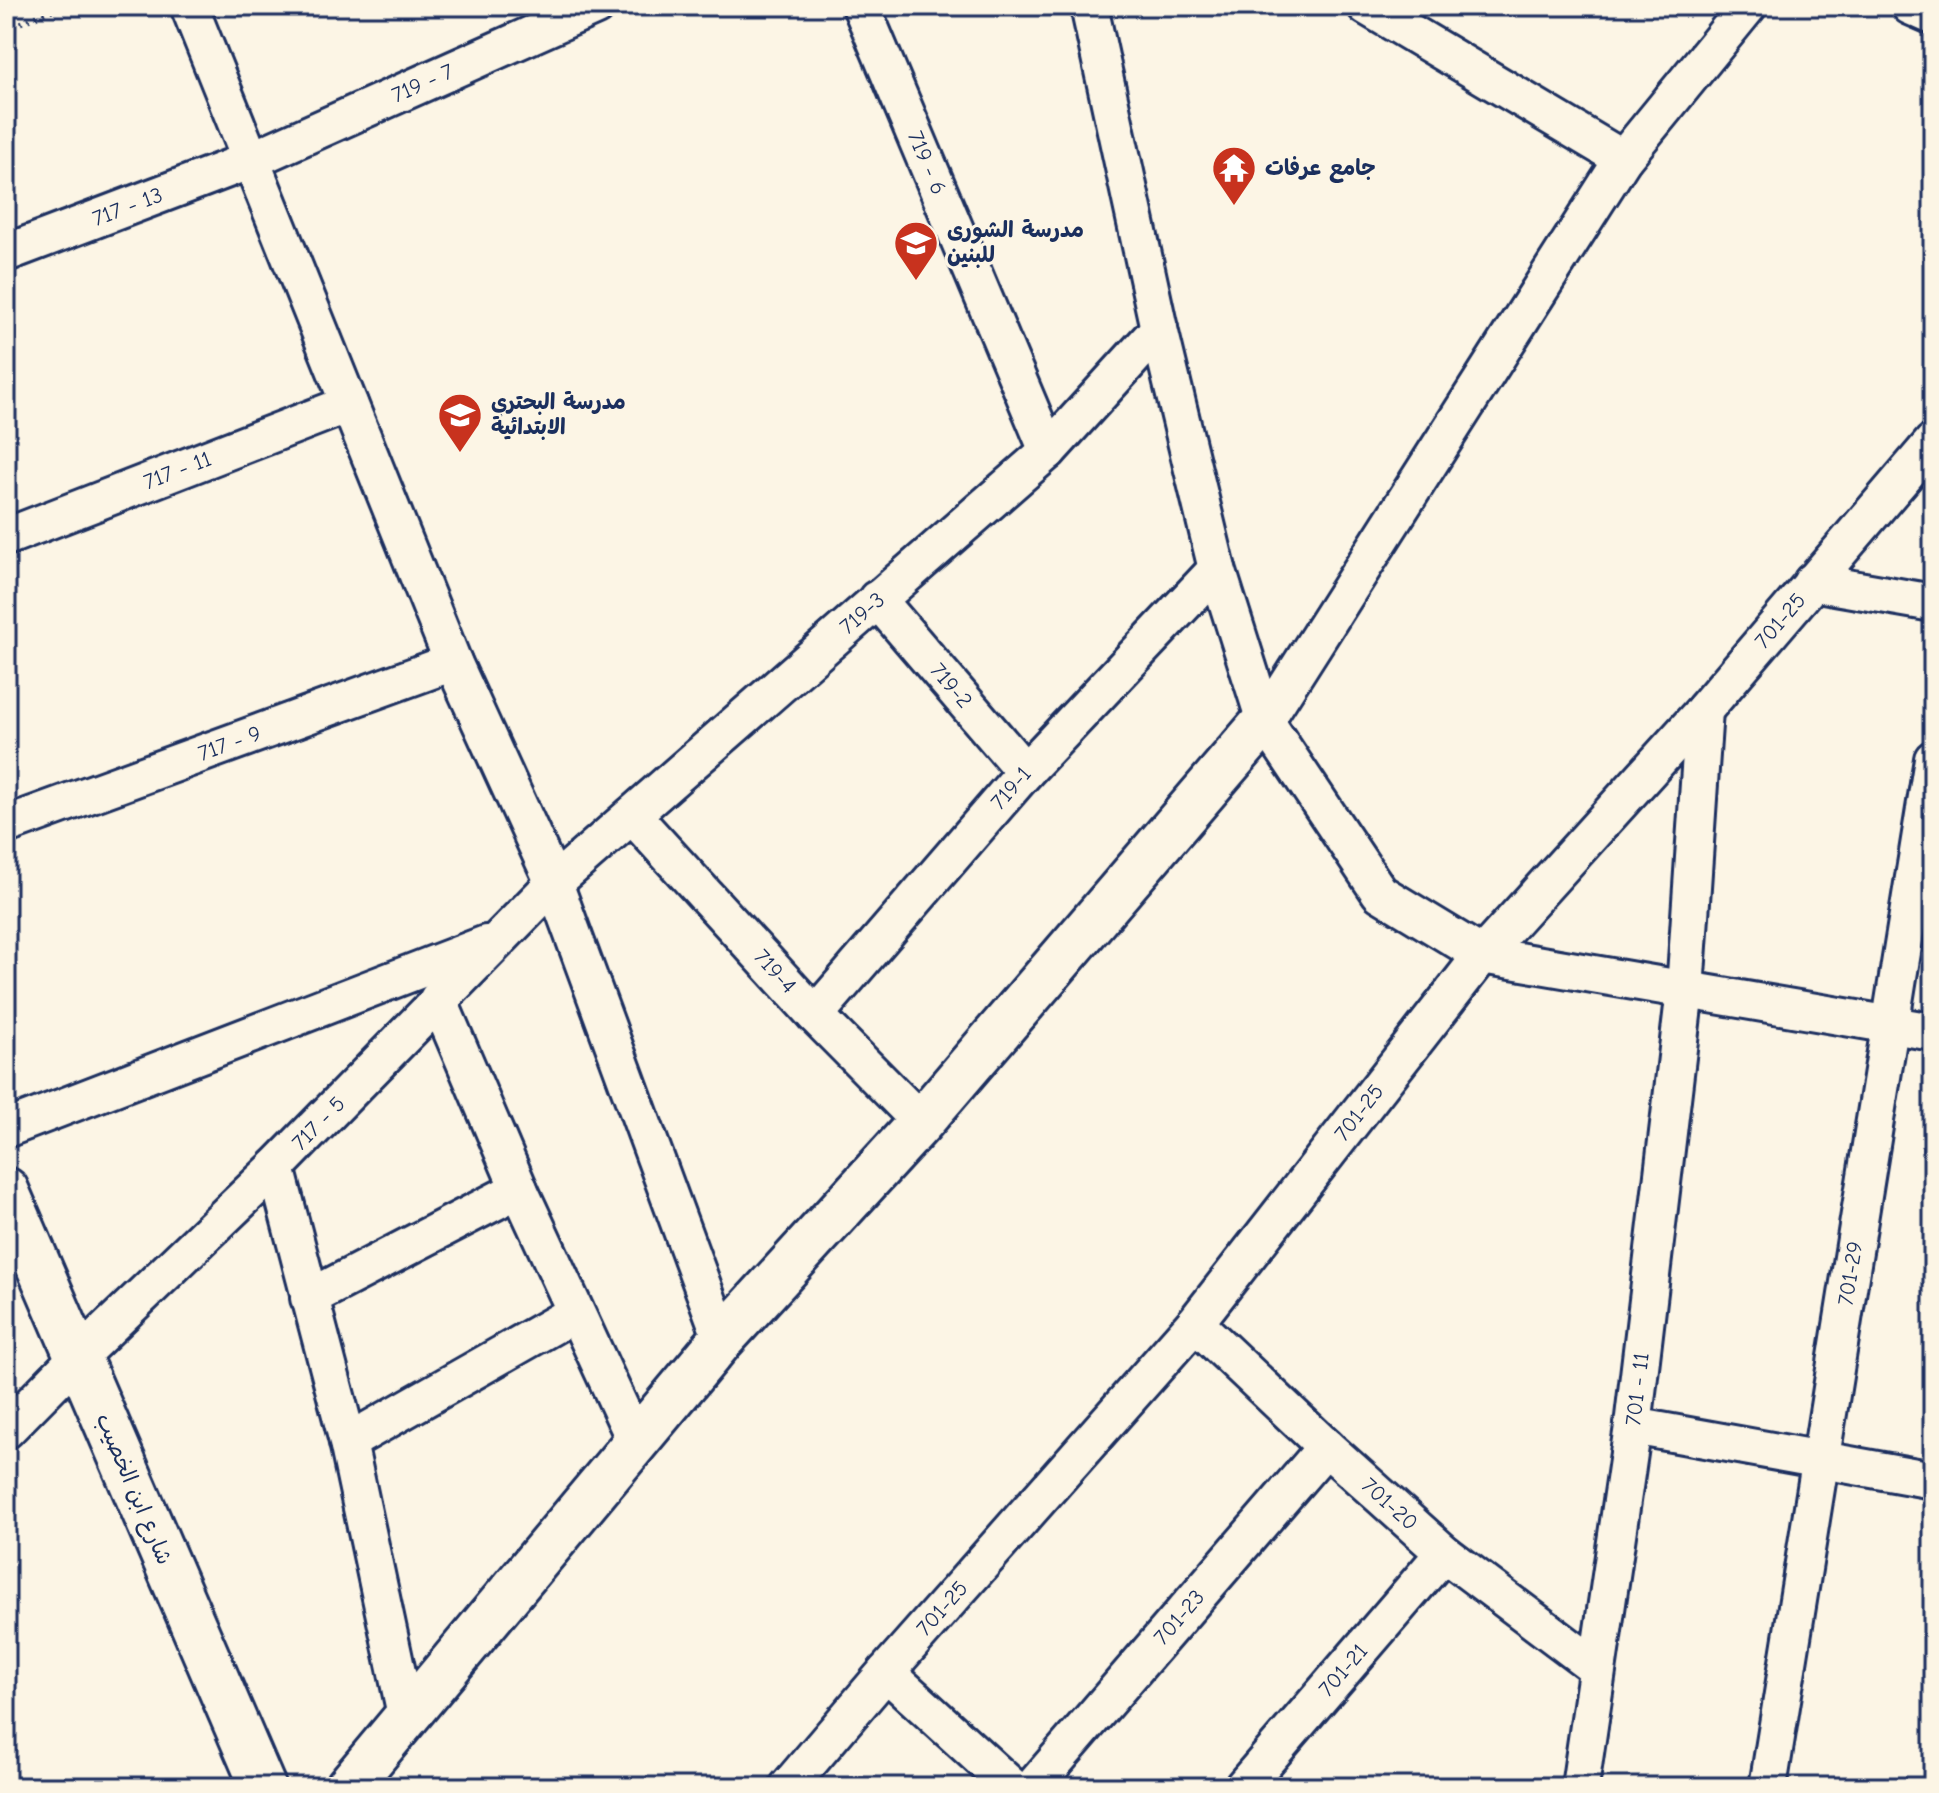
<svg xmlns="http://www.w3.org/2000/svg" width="1939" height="1793" viewBox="0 0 1939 1793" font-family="'Comic Neue','Playpen Sans Arabic',sans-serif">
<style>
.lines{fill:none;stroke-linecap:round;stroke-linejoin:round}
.street-casing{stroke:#1b2f5e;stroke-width:42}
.secondary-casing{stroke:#1b2f5e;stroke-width:50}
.path{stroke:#1b2f5e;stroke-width:5;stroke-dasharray:2 6;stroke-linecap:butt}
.street{stroke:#fcf5e5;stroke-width:36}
.secondary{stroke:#fcf5e5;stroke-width:44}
.labels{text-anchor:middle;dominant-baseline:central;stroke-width:6;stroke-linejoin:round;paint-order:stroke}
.street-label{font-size:22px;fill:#1b2f5e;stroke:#fcf5e5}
.poi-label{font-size:22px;font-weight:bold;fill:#1b2f5e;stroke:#fcf5e5;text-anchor:start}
</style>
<rect width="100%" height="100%" fill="#fcf5e5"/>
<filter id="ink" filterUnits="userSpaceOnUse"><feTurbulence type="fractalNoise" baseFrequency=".0125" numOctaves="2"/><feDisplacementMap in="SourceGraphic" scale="16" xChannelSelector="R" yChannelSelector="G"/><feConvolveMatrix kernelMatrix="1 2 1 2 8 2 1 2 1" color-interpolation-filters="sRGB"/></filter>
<g filter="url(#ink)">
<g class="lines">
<!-- street casing -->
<g class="street-casing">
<g id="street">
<path d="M189,6L453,662L554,883L722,1339"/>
<path id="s1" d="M861,6L1048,451"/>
<path d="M1089,6L1159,329L1217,569L1265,721L1380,893L1482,955L1933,1032"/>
<path d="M1366,6L1623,159"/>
<path d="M1910,6L1933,16"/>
<path id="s2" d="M6,253L251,160L596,6"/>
<path id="s3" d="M6,537L349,404"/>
<path d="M1812,582L1933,603"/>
<path id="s4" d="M877,599L1025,772"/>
<path d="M1265,721L1623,159L1748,6"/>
<path id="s5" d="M632,815L815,1015L921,1122"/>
<path id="s6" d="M6,825L453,662"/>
<path d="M438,999L519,1189L636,1442"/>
<path id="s7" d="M815,1015L1025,772L1217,569"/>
<path d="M6,1129L486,944"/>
<path d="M276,1167L348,1442L406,1715"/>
<path d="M309,1298L519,1189"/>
<path id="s8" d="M1195,1323L1326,1447L1444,1553L1597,1668"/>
<path d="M1633,1426L1933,1480"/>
<path id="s9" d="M6,1430L78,1357L276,1167L554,883L1048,451L1159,329"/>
<path d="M348,1442L575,1313"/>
<path d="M886,1672L1012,1787"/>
<path id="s10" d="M788,1787L886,1672L1195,1323L1482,955L1704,710L1933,442"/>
<path id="s11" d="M1033,1787L1326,1447"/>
<path id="s12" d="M1243,1787L1444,1553"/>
<path id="s13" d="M1580,1787L1633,1426L1685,990L1704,710"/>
<path id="s14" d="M1768,1787L1933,759"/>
</g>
</g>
<!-- secondary casing -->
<g class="secondary-casing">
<path id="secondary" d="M6,1190L263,1787
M348,1787L722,1339L921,1122L1265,721"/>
</g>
<!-- path -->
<path class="path" d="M6,29L62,6"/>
<!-- street -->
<use href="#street" class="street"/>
<!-- secondary -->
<use href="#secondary" class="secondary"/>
</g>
</g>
<!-- icons -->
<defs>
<g id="temple-pin" transform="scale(2.3)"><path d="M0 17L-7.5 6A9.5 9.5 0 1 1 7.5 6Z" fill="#c8321e" stroke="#fcf5e5"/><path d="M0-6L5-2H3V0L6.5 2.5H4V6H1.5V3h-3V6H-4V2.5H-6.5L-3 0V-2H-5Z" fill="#fff"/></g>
<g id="school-pin" transform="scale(2.3)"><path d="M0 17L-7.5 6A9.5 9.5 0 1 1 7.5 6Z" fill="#c8321e" stroke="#fcf5e5"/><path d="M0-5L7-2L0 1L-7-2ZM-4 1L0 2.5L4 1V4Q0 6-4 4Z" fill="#fff"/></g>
</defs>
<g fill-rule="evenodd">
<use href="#temple-pin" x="1234" y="168"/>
<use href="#school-pin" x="916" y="243"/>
<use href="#school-pin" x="460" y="415"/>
</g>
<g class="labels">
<!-- street labels -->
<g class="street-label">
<text stroke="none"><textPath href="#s2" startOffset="450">719 - 7</textPath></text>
<text stroke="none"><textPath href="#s1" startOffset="170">719 - 6</textPath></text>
<text stroke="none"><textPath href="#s2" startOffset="130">717 - 13</textPath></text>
<text stroke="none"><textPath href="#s3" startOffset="184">717 - 11</textPath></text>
<text stroke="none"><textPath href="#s9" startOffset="1184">719-3</textPath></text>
<text stroke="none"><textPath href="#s10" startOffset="1532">701-25</textPath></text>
<text stroke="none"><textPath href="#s4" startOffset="114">719-2</textPath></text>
<text stroke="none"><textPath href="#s6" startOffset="238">717 - 9</textPath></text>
<text stroke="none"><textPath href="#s7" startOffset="300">719-1</textPath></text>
<text stroke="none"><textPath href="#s5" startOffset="212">719-4</textPath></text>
<text stroke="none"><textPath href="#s10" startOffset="884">701-25</textPath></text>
<text stroke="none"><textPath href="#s9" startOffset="438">717 - 5</textPath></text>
<text stroke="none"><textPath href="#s14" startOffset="520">701-29</textPath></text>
<text stroke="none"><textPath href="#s13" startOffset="402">701 - 11</textPath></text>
<text transform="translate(134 1489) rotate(67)">شارع ابن الخصيب</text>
<text stroke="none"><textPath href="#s8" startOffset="266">701-20</textPath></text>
<text stroke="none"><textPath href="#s10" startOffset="236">701-25</textPath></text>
<text stroke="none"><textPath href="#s11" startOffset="224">701-23</textPath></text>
<text stroke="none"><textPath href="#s12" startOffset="154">701-21</textPath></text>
</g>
<!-- poi labels -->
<g class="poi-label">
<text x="1265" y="168">جامع عرفات</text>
<text x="947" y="230">مدرسة الشورى<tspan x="947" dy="25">للبنين</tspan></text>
<text x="491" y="402">مدرسة البحتري<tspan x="491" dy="25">الابتدائية</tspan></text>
</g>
</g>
<!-- margin -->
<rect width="1939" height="1793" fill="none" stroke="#fcf5e5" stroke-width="32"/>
<rect x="16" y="16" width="1907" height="1761" fill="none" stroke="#1b2f5e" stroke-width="3" filter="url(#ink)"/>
</svg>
